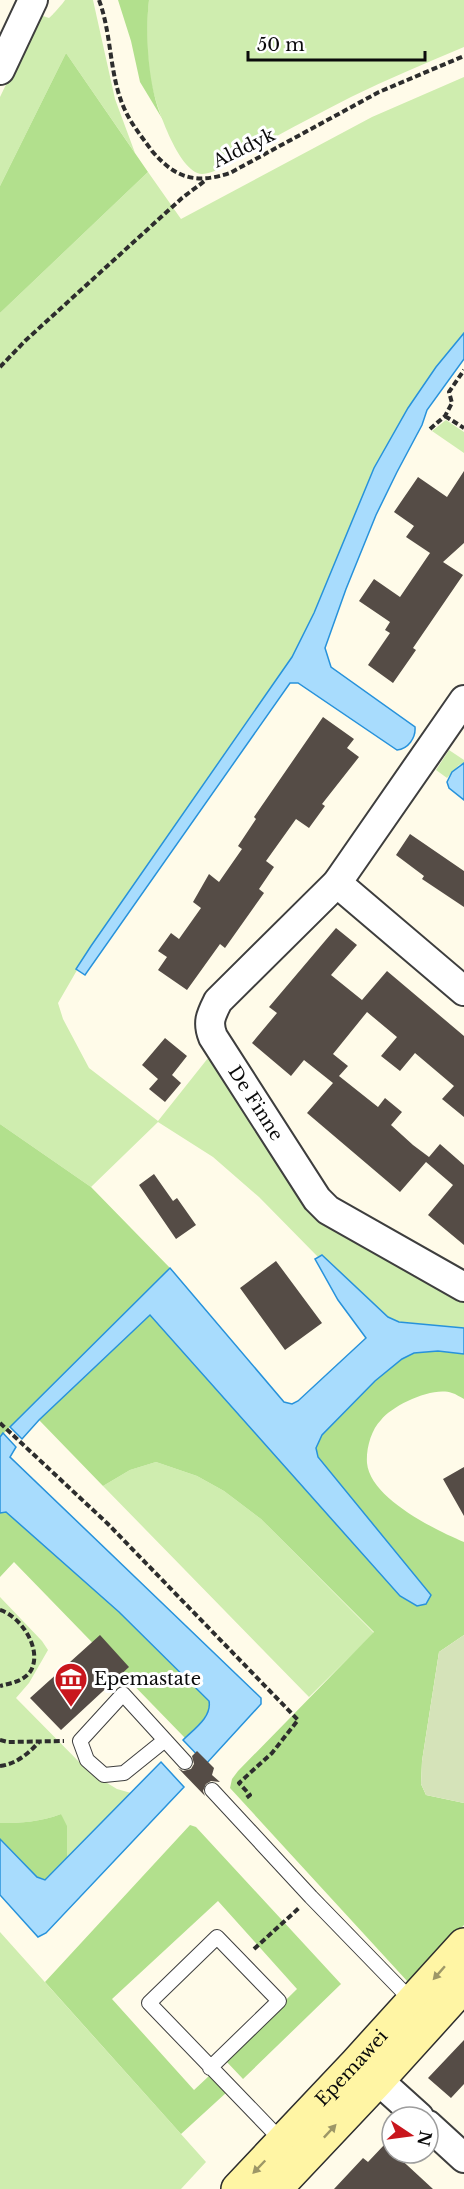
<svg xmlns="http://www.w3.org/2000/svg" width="464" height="2189" viewBox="0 0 464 2189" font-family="'Libre Baskerville',serif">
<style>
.green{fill:#cfedaf}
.forest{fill:#b2e08d}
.cemetery{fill:#d5e3b9}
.water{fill:#a8dcfd;stroke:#2792db;stroke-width:1.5}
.building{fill:#554c46}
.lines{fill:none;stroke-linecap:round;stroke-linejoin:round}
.lane-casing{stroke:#3e3e3e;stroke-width:16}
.street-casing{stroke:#3e3e3e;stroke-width:32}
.secondary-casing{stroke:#2d2d2d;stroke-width:36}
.path{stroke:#2d2d2d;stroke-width:4;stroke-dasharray:6 3;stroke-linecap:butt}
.lane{stroke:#fff;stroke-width:14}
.street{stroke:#fff;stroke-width:28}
.secondary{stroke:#fff5a4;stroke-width:33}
.oneway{fill:#9d9767}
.labels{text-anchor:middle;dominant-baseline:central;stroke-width:6;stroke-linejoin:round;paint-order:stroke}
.street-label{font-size:18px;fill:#0b0b0b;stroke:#fff}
.poi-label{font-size:18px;fill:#0b0b0b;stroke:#fff;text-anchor:start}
</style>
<rect width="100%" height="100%" fill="#fffbe9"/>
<!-- green -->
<path class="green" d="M65,0H93L115,99L135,153L66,53L0,186V97L37,20L43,16L49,18C52,16 64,2 65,0Z
M149,0H464V47C426,63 388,79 351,97C326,110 300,123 275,137C258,147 220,174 202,174C178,173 155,102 151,82C147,61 146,22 149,0Z
M464,77V333L436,367L408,408L374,468L314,613L292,657L91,946L58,1003L63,1019L89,1068L158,1121L212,1053L319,1219L464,1296V1328L399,1322L388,1317L322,1255L318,1257L259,1197L213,1157L158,1122L91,1187L0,1124V313L148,172L181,219L372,117Z
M446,420L464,432V453L432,431Z
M449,750L464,760V763L459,765L447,778L436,770Z
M156,1462L197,1476L224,1491L261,1519L374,1633L309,1697L103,1486L130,1470Z
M0,1597L42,1641L48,1650L29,1683L16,1698L89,1772L117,1789L131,1793L67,1858V1849L61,1814C40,1822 22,1823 0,1823Z
M0,1932L206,2162L181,2189H0Z"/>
<!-- forest -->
<path class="forest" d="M118,0H149C145,34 148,89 163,120L140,82L131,41Z
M66,53L148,172L0,313V186Z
M0,1124L91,1187L170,1268L0,1437Z
M150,1315L400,1596L417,1606L430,1595L318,1457L316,1448L321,1436L375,1381L402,1359L414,1353L438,1351L464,1354V1399C460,1397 456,1394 452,1393C433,1386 393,1405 381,1420C371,1430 366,1449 367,1463C370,1498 435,1530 464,1542V1635L439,1652L422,1761L421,1784L426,1795L464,1803V1925L408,1982L230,1788L232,1779L238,1771L374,1632L261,1519L224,1491L197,1476L156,1462L130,1470L103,1486L39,1420Z
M6,1511L119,1612L209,1701C211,1717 195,1727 185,1738L14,1562L0,1577V1513Z
M61,1814L67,1826V1858L45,1880L37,1877L0,1839V1823C22,1823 40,1822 61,1814Z
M190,1825L196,1827L341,1984L243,2079L225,2060L297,1989L218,1901L112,1999L194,2090L209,2076L227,2092L181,2134L45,1982Z"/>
<!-- cemetery -->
<path class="cemetery" d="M464,1635V1803L426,1795L421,1784L422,1761L439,1652Z"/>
<!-- water -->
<path class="water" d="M464,333V359L427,410L422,425L397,472L376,515L346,589L325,648L331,667L415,727C416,738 408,749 397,750L298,683H290L85,975L76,969L91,946L292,657L314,613L374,468L408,408L436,367Z
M464,763V800L449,788L447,782L452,772Z
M322,1255L388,1317L399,1322L464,1328V1354L438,1351L414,1353L402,1359L375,1381L322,1435L316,1448L318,1457L431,1595L426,1604L417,1606L400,1596L150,1315L39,1420L22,1439L10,1427L170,1268L284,1402L292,1404L298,1401L366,1338L338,1300L315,1259Z
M3,1433L16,1447L10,1457L261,1698V1704L206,1764L183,1740C194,1729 212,1717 209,1701L119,1612L6,1512L0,1513V1437Z
M161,1762L184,1787L46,1933L38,1937L0,1895V1839L37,1877L45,1880Z"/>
<!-- building -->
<path class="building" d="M464,471V543L443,562L463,575L413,648L416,650L393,683L368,665L390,633L385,630L390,622L359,601L374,579L400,597L430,553L406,537L414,526L394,512L418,477L447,497Z
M323,717L354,739L347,748L359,757L322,804L325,806L309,828L296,819L266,861L274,867L259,889L264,893L225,948L220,944L187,990L158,970L167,957L158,951L171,933L179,939L201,908L193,902L209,874L219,882L242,849L238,846L256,819L254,817Z
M410,834L464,871V907L422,879L424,876L396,855Z
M336,928L357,945L331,975L362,1000L387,971L464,1036V1117L442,1099L454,1086L415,1053L400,1071L381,1056L397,1037L367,1012L333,1054L348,1066L339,1076L378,1107L385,1098L402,1112L391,1125L413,1145L429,1157L440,1144L464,1165V1245L428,1215L453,1185L426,1162L400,1192L307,1113L333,1083L304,1060L291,1076L252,1043L277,1013L269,1007Z
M165,1038L187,1056L172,1075L181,1083L165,1102L149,1089L158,1079L142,1065Z
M154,1174L173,1201L177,1198L196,1225L176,1239L139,1185Z
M276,1261L322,1323L285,1350L240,1288Z
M464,1467V1516L443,1479Z
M100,1635L129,1667L61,1730L30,1698Z
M197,1751L214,1768L212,1775L220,1782L211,1781L206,1784L203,1791L205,1796L178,1768L183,1771L191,1769L194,1764L192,1756Z
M464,2040V2084L451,2098L428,2078Z
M385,2144L392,2153H394L433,2189H334L363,2158L368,2162Z"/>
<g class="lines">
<!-- lane casing -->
<g class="lane-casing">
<path id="lane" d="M165,1740L124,1773L104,1775L87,1760L80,1741L123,1694L185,1762
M212,1790L311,1897L413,2002
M210,2068L279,2001L217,1937L149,2003L283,2142"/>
</g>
<!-- street casing -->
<g class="street-casing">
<g id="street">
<path d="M0,70L33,0"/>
<path id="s1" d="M464,700L337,883L218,1001C211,1015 207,1022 213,1037L317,1199L328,1210L464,1287"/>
<path d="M337,883L464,991"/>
<path d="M378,2080L419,2117"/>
<path d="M428,2125L464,2158"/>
</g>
</g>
<!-- secondary casing -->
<g class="secondary-casing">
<g id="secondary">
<path id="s2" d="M238,2189L356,2064L464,1945"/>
<path d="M275,2189L378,2080L464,1985"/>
</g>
</g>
<!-- path -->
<path class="path" d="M99,0C112,35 109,74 124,108C131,124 142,137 152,151C176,179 196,184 230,173L379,92L464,56
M0,367L26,340L182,198L206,180
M445,416L464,428
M430,429L445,416L452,403L449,392L464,370
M0,1423L108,1524L298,1720L272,1753L239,1783L250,1795L245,1799
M0,1610C21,1616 44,1651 30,1672C22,1682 11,1683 0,1686
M0,1740L8,1742L64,1741
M0,1766C16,1764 28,1754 39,1742
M254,1949L299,1908"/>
<!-- lane -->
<use href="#lane" class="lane"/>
<!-- street -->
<use href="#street" class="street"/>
<!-- secondary -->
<use href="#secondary" class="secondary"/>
</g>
<!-- one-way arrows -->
<defs><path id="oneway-solid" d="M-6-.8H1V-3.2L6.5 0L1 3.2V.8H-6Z" transform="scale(1.5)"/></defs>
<g class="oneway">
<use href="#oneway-solid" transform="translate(439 1973) rotate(131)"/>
<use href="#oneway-solid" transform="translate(330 2131) rotate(-47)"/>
<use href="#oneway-solid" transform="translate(259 2167) rotate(134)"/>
</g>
<!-- icons -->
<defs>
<g id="museum-pin" transform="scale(1.725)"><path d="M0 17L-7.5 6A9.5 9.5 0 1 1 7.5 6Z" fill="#c9161d" stroke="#fff"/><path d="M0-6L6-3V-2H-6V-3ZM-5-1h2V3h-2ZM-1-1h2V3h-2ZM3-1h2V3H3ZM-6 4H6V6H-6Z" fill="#fff"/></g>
</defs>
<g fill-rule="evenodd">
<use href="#museum-pin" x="71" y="1679"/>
</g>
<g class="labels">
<!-- street labels -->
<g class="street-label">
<text transform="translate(244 148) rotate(-26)">Alddyk</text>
<text stroke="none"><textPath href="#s1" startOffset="507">De Finne</textPath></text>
<text stroke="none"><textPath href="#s2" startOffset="166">Epemawei</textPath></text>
</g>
<!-- poi labels -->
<g class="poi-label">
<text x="94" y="1679">Epemastate</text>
</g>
</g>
<!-- north arrow -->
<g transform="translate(410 2135) rotate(103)"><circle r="28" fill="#ffffff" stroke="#9d9d9d" stroke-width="1.5"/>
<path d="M0-4.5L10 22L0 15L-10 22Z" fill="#c9161d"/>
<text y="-9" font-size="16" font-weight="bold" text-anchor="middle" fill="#0b0b0b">N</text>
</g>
<!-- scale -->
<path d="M248 51v9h177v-9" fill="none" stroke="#0b0b0b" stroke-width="3"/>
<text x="257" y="51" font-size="18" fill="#0b0b0b" stroke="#ffffff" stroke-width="4.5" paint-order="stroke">50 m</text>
</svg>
